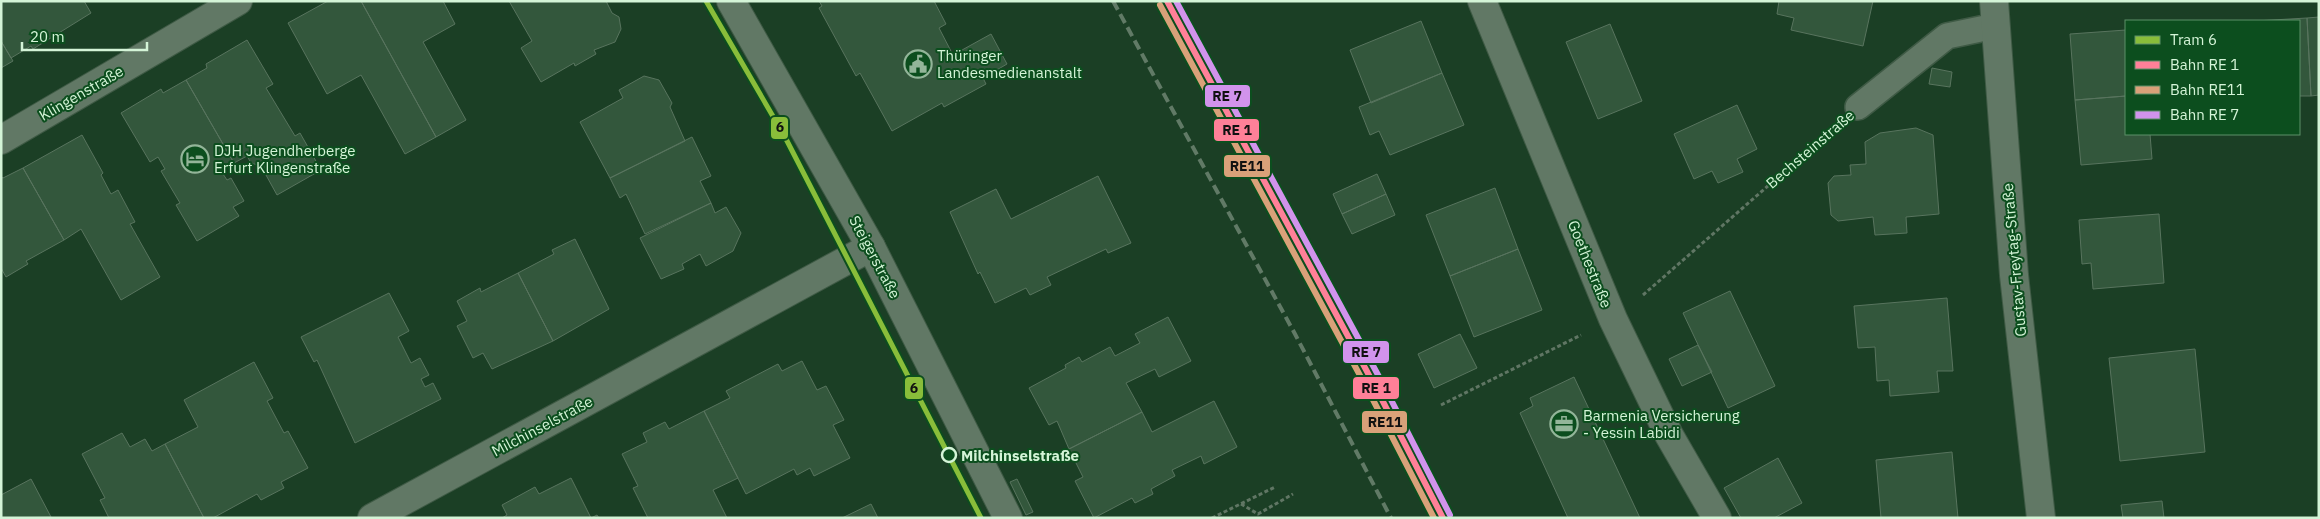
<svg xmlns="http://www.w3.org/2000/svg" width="2320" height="519" viewBox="0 0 2320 519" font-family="'IBM Plex Sans',sans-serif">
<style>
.building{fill:#33573c;stroke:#58745e}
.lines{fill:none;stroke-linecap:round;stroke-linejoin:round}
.service-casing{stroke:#3f5a45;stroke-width:28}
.minor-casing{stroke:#3f5a45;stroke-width:30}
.secondary-casing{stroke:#3f5a45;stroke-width:30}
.path{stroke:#607664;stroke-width:3;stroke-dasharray:4 2.5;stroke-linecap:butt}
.service{stroke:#617865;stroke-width:25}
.minor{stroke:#617865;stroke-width:28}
.secondary{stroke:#617865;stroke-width:28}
.rail{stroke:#617a66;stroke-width:4;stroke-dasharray:10 5;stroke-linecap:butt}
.rail-1-casing{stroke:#0c4e1e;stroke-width:10}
.rail-2-casing{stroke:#0c4e1e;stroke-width:10}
.rail-3-casing{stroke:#0c4e1e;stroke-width:10}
.rail-1{stroke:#ff8098;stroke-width:6}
.rail-2{stroke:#d9a179;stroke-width:6}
.rail-3{stroke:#d193ec;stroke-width:6}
.tram-1-casing{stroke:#0c4e1e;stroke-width:9}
.tram-1{stroke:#89bd3a;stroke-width:5}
.stop-dot{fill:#0c4e1e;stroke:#d4f4d7;stroke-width:2.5}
.labels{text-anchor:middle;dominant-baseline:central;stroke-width:4;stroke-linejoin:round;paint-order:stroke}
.poi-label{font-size:15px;fill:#d4f4d7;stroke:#0c4e1e;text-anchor:start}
.street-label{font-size:15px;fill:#d4f4d7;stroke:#0c4e1e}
.stop-label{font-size:15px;font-weight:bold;fill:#d4f4d7;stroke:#0c4e1e;text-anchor:start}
.line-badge{stroke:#0c4e1e;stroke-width:2}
.pale-badge-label{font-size:14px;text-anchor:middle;font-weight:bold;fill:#111}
</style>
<rect width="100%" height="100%" fill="#1b3f25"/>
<!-- building -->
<path class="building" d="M1,1H84L91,13L33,49L31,46L11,58L1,41Z
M328,1H361L436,137L405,154L361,75L327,94L288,23Z
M361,1H443L455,24L423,42L466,120L436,137Z
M509,1H606L612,13L619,17L621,29L615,42L594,50L596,54L575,66L574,63L541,82L521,48L532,41Z
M819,1H934L946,24L939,28L953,55L991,34L1007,64L983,78L986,84L944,107L942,103L892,131L860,73L856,76L819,8L822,6Z
M1779,1H1873L1863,46L1791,30L1794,18L1777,14Z
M2319,17V95L2311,96L2307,18Z
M2307,18L2311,96H2299V21H2255Z
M1421,21L1442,73L1371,103L1350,50Z
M1610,24L1642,101L1598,119L1566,42Z
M2126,30V96L2075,100L2070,34Z
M247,40L273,84L266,88L295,136L300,133L321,170L277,195L261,166L251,163L247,156L234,163L186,80L207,68L206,64Z
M1,41L13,61L1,68Z
M1932,68L1952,72L1950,87L1929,84Z
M1442,73L1464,125L1390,155L1379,131L1370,135L1359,107Z
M644,76L659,80L672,103L670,107L685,141L610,178L580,122L623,98L619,90Z
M186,80L234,163L221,171L227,180L231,178L244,201L233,207L239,216L197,241L176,205L180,203L161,171L165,169L158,157L150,162L121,113L161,89L163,93Z
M2126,96V134H2150L2152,159L2081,165L2075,100Z
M1737,105L1757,149L1737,159L1743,172L1718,183L1712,171L1694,179L1674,134Z
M1916,128L1933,135L1939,214L1906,217L1907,233L1875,235L1873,217L1838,221L1831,215L1828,183L1834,176L1851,175L1850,165L1866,164L1865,142L1880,133Z
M82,135L103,173L101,175L111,194L118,190L135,222L130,224L160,277L121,300L81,229L64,240L23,168Z
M692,137L711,176L700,181L711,203L645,234L626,194L620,198L610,178Z
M23,168L64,240L26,261L28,264L6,277L1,268V177L3,178Z
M1377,174L1386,194L1342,214L1333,194Z
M1098,176L1131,243L1108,253L1106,249L1047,277L1051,285L1030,295L1026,288L995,303L980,272L978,274L950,212L996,189L1011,219Z
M1495,188L1518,249L1450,276L1426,215Z
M1386,194L1395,215L1352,234L1342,214Z
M711,203L715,213L726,207L741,233L733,251L706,266L700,254L682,264L684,269L661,279L640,238Z
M2159,214L2164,283L2093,289L2091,263L2082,264L2079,220Z
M575,239L609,309L553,341L518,273L554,254L552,250Z
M1518,249L1542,310L1474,337L1450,276Z
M518,273L553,341L492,369L483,353L473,358L457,326L467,321L457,301L480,288L481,292Z
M1730,291L1775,386L1728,408L1683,313Z
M389,293L409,331L398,337L411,363L420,358L429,375L421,379L425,387L433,383L441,399L355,443L317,360L314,362L301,337Z
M1947,298L1953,371H1937L1939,392L1890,396L1889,380L1877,381L1875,347L1858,348L1854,306Z
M1168,317L1191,361L1159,377L1155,369L1126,383L1142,412L1069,449L1057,421L1049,425L1029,388L1066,368L1065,365L1079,357L1082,362L1110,347L1115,356L1140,343L1135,334Z
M1460,334L1477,368L1434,388L1418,354Z
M1698,345L1712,372L1682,386L1669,359Z
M2195,349L2205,452L2120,461L2109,358Z
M802,361L817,390L826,386L844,420L833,425L850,458L814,476L810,468L797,475L794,469L746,494L704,411L730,398L726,391L778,364L782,371Z
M254,362L273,398L267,401L284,433L288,431L308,468L281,482L284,488L261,500L257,494L213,518H204L165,444L198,427L184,400Z
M1574,377L1640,518H1568L1520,413L1533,406L1530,398Z
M1214,401L1237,447L1204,464L1201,456L1172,470L1175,476L1151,489L1153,494L1135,503L1132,498L1094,518L1075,481L1083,477L1069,449L1142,412L1152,432Z
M704,411L738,478L713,490L727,518H648L633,488L638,486L622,454L647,442L643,433L665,422L669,429Z
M122,433L130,447L145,439L152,451L165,444L204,518H109L100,500L105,498L82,454Z
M1952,452L1958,518H1881L1876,460Z
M1778,458L1802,503L1774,518H1741L1724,488Z
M571,478L591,518L597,515L599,518H502L507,515L502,505L535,487L539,494Z
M31,479L51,517L1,518V495Z
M1017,479L1033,512L1026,515L1010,482Z
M2162,501L2164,518H2123L2121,505Z
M871,504L878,518H842Z"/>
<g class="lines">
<!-- service casing -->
<g class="service-casing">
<path id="service" d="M1858,107L1947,36L1995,26"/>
</g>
<!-- minor casing -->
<g class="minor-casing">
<path id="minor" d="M1482,1L1613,319L1669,435L1717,518
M1994,1L2014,275L2041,518
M1,140L238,1
M372,518L871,247"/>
</g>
<!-- secondary casing -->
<g class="secondary-casing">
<path id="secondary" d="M731,1L871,247L1008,518"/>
</g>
<!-- path -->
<path class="path" d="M1643,295L1832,130
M1441,405L1581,335
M1241,504L1258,514L1293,494
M1212,518L1275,487"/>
<!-- service -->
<use href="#service" class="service"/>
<!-- minor -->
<use href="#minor" class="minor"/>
<!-- secondary -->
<use href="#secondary" class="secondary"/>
<!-- rail -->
<path class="rail" d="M1113,1L1295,334L1391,518"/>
<!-- rail-1 casing -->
<g class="rail-1-casing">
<path id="rail-1" d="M1167,1L1377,390L1443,518"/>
</g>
<!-- rail-2 casing -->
<g class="rail-2-casing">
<path id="rail-2" d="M1160,5L1370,394L1434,518"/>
</g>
<!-- rail-3 casing -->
<g class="rail-3-casing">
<path id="rail-3" d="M1176,1L1384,386L1450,515"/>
</g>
<!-- rail-1 -->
<use href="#rail-1" class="rail-1"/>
<!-- rail-2 -->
<use href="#rail-2" class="rail-2"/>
<!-- rail-3 -->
<use href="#rail-3" class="rail-3"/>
<!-- tram-1 casing -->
<g class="tram-1-casing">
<path id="tram-1" d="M706,1L785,137L981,518"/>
</g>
<!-- tram-1 -->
<use href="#tram-1" class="tram-1"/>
</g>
<!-- icons -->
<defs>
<g id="civic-ring" transform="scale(1.4375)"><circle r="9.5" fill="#0c4e1e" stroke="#93b599" stroke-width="1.5"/><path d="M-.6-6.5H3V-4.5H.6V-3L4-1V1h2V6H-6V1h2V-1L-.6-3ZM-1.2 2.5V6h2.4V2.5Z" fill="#93b599"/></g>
<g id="hotel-ring" transform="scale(1.4375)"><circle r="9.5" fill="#0c4e1e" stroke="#93b599" stroke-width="1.5"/><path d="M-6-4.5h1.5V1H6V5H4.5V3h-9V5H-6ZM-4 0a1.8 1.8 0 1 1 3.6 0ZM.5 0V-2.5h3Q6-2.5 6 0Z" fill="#93b599"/></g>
<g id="office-ring" transform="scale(1.4375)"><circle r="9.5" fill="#0c4e1e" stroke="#93b599" stroke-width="1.5"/><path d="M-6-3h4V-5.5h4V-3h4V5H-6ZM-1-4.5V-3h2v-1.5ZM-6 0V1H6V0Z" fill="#93b599"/></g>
</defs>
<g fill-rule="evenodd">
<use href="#civic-ring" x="918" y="64"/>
<use href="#hotel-ring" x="195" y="159"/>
<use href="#office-ring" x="1564" y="424"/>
</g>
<!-- markers -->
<circle class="stop-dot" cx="949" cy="455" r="7"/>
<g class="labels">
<!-- poi labels -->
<g class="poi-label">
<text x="937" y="55">Thüringer<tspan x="937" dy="17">Landesmedienanstalt</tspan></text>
<text x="214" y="150">DJH Jugendherberge<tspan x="214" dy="17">Erfurt Klingenstraße</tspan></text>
<text x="1583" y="415">Barmenia Versicherung<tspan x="1583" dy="17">- Yessin Labidi</tspan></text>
</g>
<!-- street labels -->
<g class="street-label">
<text transform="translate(81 93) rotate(-30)">Klingenstraße</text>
<text transform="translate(1810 149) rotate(-41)">Bechsteinstraße</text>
<text transform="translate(875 257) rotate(62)">Steigerstraße</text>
<text transform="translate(2014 260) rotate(-95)">Gustav-Freytag-Straße</text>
<text transform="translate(1590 264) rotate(68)">Goethestraße</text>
<text transform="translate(542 426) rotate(-28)">Milchinselstraße</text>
</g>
<!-- stop labels -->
<g class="stop-label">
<text x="961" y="455">Milchinselstraße</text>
</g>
</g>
<g class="line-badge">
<rect x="1204" y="84" width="47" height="24" rx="5" fill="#d193ec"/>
<rect x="770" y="116" width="19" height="24" rx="5" fill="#89bd3a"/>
<rect x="1213" y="118" width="47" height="24" rx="5" fill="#ff8098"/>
<rect x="1223" y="154" width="48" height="24" rx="5" fill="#d9a179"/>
<rect x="1342" y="340" width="48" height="24" rx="5" fill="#d193ec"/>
<rect x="904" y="376" width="20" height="24" rx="5" fill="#89bd3a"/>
<rect x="1352" y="376" width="48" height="24" rx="5" fill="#ff8098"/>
<rect x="1361" y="410" width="47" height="24" rx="5" fill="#d9a179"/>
</g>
<g class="pale-badge-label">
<text x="1227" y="101">RE 7</text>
<text x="780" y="132">6</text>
<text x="1237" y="135">RE 1</text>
<text x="1247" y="171">RE11</text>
<text x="1366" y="357">RE 7</text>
<text x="914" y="393">6</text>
<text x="1376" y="393">RE 1</text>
<text x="1385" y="427">RE11</text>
</g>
<!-- border -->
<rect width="2320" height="519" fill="none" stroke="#d4f4d7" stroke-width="5"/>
<!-- legend -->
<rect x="2125" y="20" width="175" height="115" fill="#0c4e1e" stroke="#5c9068"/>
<rect x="2135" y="36" width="25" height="8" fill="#89bd3a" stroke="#5c9068"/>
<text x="2170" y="45" font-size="15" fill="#d4f4d7">Tram 6</text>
<rect x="2135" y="61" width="25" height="8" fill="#ff8098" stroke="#5c9068"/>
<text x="2170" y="70" font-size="15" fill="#d4f4d7">Bahn RE 1</text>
<rect x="2135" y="86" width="25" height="8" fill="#d9a179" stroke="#5c9068"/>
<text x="2170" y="95" font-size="15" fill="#d4f4d7">Bahn RE11</text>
<rect x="2135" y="111" width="25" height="8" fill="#d193ec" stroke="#5c9068"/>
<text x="2170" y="120" font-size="15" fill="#d4f4d7">Bahn RE 7</text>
<!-- scale -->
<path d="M22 42v8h125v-8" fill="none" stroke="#d4f4d7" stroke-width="2.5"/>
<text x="30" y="42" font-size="15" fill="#d4f4d7" stroke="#0c4e1e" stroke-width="4" paint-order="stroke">20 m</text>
</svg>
